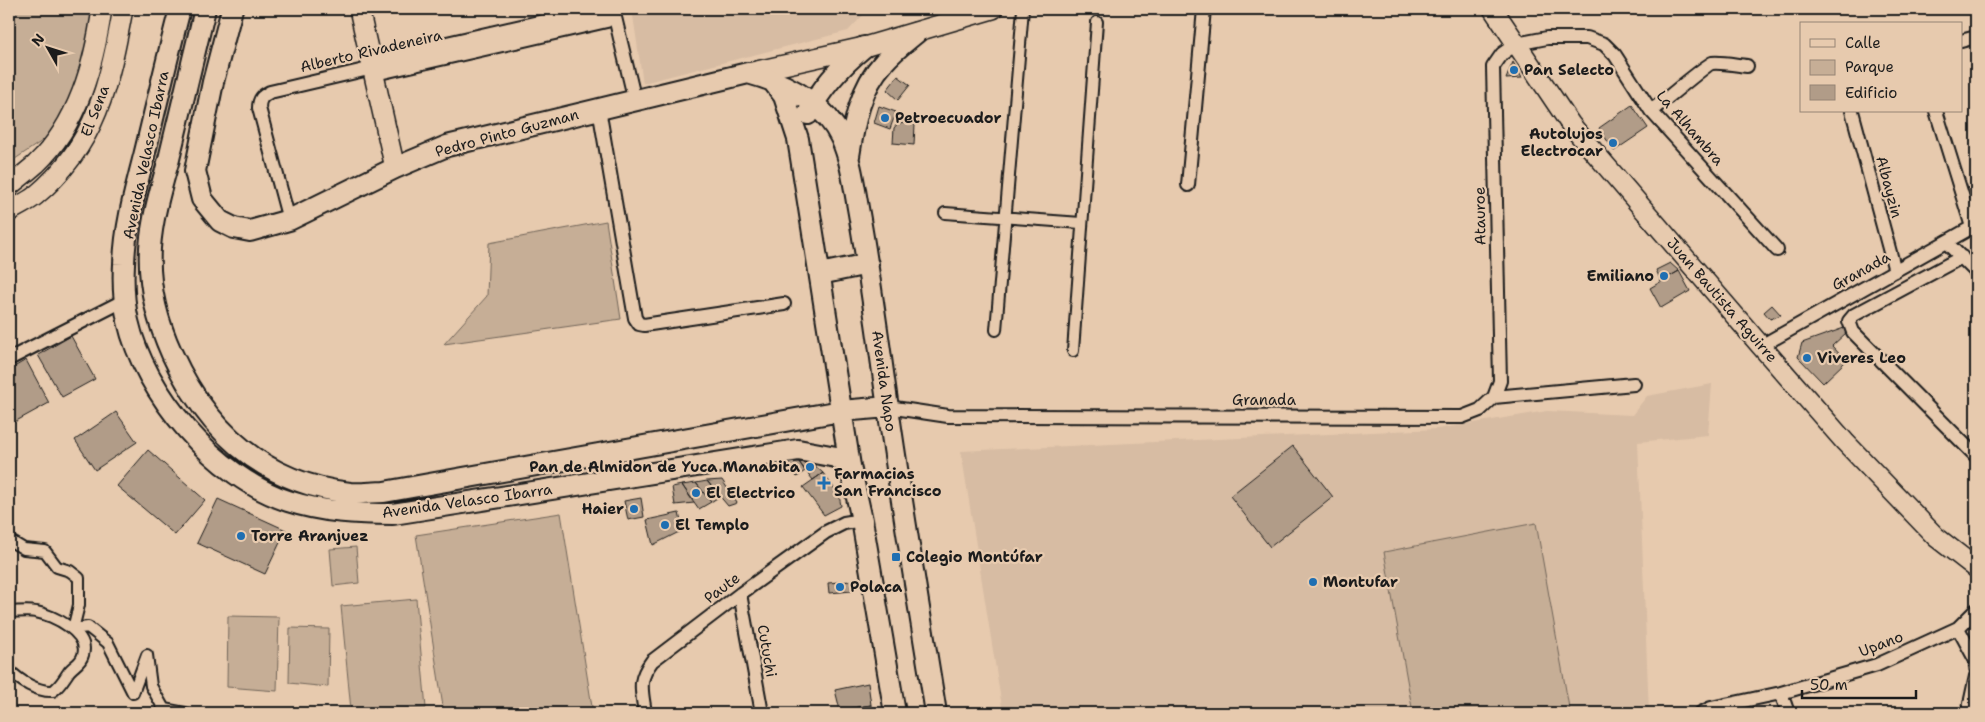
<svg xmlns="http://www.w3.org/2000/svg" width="1985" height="722" viewBox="0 0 1985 722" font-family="'Shantell Sans',sans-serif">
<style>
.built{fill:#d7bca3}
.green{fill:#c6ae96;stroke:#716559}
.building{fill:#b19c88;stroke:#1c1c1c}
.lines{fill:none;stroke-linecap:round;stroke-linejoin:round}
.pedestrian-casing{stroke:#1c1c1c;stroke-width:14}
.minor-casing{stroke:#1c1c1c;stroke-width:16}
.secondary-casing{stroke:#1c1c1c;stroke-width:22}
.primary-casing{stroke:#1c1c1c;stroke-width:24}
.pedestrian{stroke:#e7caae;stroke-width:10}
.minor{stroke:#e7caae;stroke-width:12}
.secondary{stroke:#e7caae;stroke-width:19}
.primary{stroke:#e7caae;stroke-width:20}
.poi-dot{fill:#1f6fb2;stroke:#e7caae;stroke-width:2}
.labels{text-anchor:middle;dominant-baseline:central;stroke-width:4.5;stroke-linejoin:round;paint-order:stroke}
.street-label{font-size:15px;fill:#1c1c1c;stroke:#e7caae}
.poi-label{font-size:15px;font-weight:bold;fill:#1c1c1c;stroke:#e7caae;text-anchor:start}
</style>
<rect width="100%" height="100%" fill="#e7caae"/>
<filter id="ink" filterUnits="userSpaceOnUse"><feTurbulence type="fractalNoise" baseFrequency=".02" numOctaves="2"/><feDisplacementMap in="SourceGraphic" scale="10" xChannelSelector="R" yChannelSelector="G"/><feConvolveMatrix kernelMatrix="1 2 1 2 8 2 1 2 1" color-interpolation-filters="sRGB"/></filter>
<g filter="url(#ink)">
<!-- built -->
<path class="built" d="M632,9H869L848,31L643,83Z
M1712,384L1708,435L1638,442L1649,713H1003L961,451L1437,429L1547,411L1632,415L1647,396Z"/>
<!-- green -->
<path class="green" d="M9,9H104L75,110L45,139L9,163Z
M606,221L621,319L444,344L487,296L489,243Z
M561,513L593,713H444L416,535Z
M1536,523L1570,713H1413L1384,552Z
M356,547L359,583L333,586L330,549Z
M416,599L426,708L351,710L341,606Z
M228,616L279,617L277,691L227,687Z
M290,628L329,629L328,687L289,683Z"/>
<!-- building -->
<path class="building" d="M1513,62L1522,78L1506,79Z
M898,76L910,85L898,100L887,90Z
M1632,105L1648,128L1614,151L1599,128Z
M879,106L896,112L890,129L874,123Z
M898,123L915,124L914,145L893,143L894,128Z
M1670,263L1679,271L1661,281L1656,270Z
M1679,271L1690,291L1661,308L1650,288Z
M1772,305L1781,315L1770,319L1764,312Z
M1844,328L1847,332L1832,346L1846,361L1823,383L1798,357L1802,343Z
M71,336L95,379L62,397L38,355Z
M26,360L49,403L9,425V370Z
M116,412L137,442L95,470L75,440Z
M1293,446L1333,497L1270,547L1230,496Z
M148,450L205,500L175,535L117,486Z
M799,462L805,471L797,477L786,463Z
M799,462L813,464L823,473L813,480Z
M823,473L839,495L841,506L824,515L803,487Z
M722,480L737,503L728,506L707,481Z
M707,481L720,496L711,502L696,483Z
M696,483L711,502L699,509L682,485Z
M682,485L694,503L675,505L672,487Z
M641,498L644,517L628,520L624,501Z
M218,499L286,530L265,574L197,543Z
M679,513L683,530L653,545L647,520Z
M851,581L852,591L829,593L828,583Z
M868,683L871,705L840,710L835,690Z
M871,705L873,713H840V710Z"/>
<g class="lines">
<!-- pedestrian casing -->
<g class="pedestrian-casing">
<path id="pedestrian" d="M381,57L591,9
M384,73L607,22
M945,213L1081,223
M996,330L1023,9
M1073,351L1097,22
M9,540L24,549L45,551L57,567L70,571L79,578V605L73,629
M9,612C18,612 27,610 36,612C53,615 90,633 83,655C81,664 72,666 68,673C63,680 61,685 53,691C37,692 20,681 9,670
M73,629L88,627L108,643L133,693L147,655L151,686L164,709L185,713"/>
</g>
<!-- minor casing -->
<g class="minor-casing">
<path id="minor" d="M613,9L635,101
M1961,41L1976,37
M599,109L635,318L639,324L644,325L784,304
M1651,111C1659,105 1707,64 1712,63C1723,62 1736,65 1747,66
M1852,111L1895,271
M1936,111L1972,227
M1188,185L1204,9
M289,220L259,108C259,99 262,96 270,92L613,12
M1946,242L1976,272
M1962,257L1854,315L1849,321L1853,332L1976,456
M1761,346L1976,225
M9,359L125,300
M1494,397L1500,381L1493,67L1502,54L1516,44L1547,38H1587L1604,44L1615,55L1651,111L1777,250
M888,407L948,416L1462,417L1480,410L1494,397L1634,384
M740,594L762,713
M1958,628L1976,661V668
M1781,693L1788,713
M645,713C642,690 637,681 652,661L740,594L826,532L844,523L862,520
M1701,713L1711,708L1781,693L1877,665L1958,628L1976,610
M1968,713L1976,676"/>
</g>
<!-- secondary casing -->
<g class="secondary-casing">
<path id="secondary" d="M359,9L395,168
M1493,9L1571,125L1761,346L1845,442L1936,537L1976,568
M748,73L864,47L993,9
M9,186C18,179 27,172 36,164C78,124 94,65 102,9
M9,212C17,206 28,202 35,196C97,145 109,83 123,9"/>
</g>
<!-- primary casing -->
<g class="primary-casing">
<path id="primary" d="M180,9C167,58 156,107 144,156C135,191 125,227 124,264C123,282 124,303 128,321C144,393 216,478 288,501C322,512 357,514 393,514L798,450L836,457L850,466
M205,9C193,59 181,109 169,159C161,188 152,218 150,248C148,284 157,321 172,354C207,431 264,483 350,493C361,494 373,492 384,492L841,411L888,407
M232,9L213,82L195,171L202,199L220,221L234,228L250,231L289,220L395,168L447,146L748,73C785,83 824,102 841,138C851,160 854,185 858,208C867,258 874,308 881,358C897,477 917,595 936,713
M774,83L784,96L798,139L850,466L862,520L895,713
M808,114C822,86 841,66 864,47
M849,156C854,123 860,88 884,62C893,51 905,42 916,33
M820,274L868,264"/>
</g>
<!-- pedestrian -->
<use href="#pedestrian" class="pedestrian"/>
<!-- minor -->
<use href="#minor" class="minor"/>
<!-- secondary -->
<use href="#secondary" class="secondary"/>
<!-- primary -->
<use href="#primary" class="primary"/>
</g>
</g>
<!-- markers -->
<g class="poi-dot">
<circle cx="1514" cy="70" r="5"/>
<circle cx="885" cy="118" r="5"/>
<circle cx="1613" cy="143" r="5"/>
<circle cx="1664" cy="276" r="5"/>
<circle cx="1807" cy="358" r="5"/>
<circle cx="810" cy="467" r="5"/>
<path d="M821.5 475.5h5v5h5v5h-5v5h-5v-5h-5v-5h5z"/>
<circle cx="696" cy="493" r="5"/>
<circle cx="634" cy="509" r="5"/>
<circle cx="665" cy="525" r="5"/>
<circle cx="241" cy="536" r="5"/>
<rect x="891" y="552" width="10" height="10" rx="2.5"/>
<circle cx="1313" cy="582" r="5"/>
<circle cx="840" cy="587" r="5"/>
</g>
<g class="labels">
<!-- street labels -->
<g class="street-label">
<text transform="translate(371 51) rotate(-13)">Alberto Rivadeneira</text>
<text transform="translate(95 111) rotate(-69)">El Sena</text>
<text transform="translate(1690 128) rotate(49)">La Alhambra</text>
<text transform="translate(507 133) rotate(-15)">Pedro Pinto Guzman</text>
<text transform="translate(146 155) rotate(-78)">Avenida Velasco Ibarra</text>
<text transform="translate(1889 187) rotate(75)">Albayzin</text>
<text transform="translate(1480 216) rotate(-91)">Atauroe</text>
<text transform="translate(1861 271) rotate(-29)">Granada</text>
<text transform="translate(1722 300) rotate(49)">Juan Bautista Aguirre</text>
<text transform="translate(884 381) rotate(82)">Avenida Napo</text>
<text x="1264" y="400">Granada</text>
<text transform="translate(467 501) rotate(-8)">Avenida Velasco Ibarra</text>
<text transform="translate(722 588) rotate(-37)">Paute</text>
<text transform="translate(1881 644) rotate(-21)">Upano</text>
<text transform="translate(767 651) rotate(80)">Cutuchi</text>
</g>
<!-- poi labels -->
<g class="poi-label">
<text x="1524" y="70">Pan Selecto</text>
<text x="895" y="118">Petroecuador</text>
<text x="1603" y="134" text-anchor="end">Autolujos<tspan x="1603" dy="17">Electrocar</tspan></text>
<text x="1654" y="276" text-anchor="end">Emiliano</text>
<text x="1817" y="358">Viveres Leo</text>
<text x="800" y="467" text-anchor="end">Pan de Almidon de Yuca Manabita</text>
<text x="834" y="474">Farmacias<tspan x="834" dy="17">San Francisco</tspan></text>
<text x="706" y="493">El Electrico</text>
<text x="624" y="509" text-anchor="end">Haier</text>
<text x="675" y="525">El Templo</text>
<text x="251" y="536">Torre Aranjuez</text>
<text x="906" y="557">Colegio Montúfar</text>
<text x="1323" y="582">Montufar</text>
<text x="850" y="587">Polaca</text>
</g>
</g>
<!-- margin -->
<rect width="1985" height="722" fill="none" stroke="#e7caae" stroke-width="30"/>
<rect x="15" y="15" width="1955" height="692" fill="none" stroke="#1c1c1c" stroke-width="2" filter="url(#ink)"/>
<!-- legend -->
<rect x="1800" y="22" width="162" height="90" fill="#e7caae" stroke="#968474"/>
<rect x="1810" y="39" width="25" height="8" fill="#e7caae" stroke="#968474"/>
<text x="1845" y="48" font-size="15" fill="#1c1c1c">Calle</text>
<rect x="1810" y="60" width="25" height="15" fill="#c6ae96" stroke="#968474"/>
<text x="1845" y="72" font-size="15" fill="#1c1c1c">Parque</text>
<rect x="1810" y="85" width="25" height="15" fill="#b19c88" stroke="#968474"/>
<text x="1845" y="98" font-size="15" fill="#1c1c1c">Edificio</text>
<!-- north arrow -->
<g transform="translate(48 48) rotate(309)" stroke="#e7caae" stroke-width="4" paint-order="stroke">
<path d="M0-4L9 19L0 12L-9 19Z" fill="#1c1c1c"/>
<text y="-8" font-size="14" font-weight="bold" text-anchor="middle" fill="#1c1c1c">N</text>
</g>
<!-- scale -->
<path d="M1802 690v8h114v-8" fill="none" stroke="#1c1c1c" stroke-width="2.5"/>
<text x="1810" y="690" font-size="15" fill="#1c1c1c" stroke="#e7caae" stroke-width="4" paint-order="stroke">50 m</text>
</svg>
